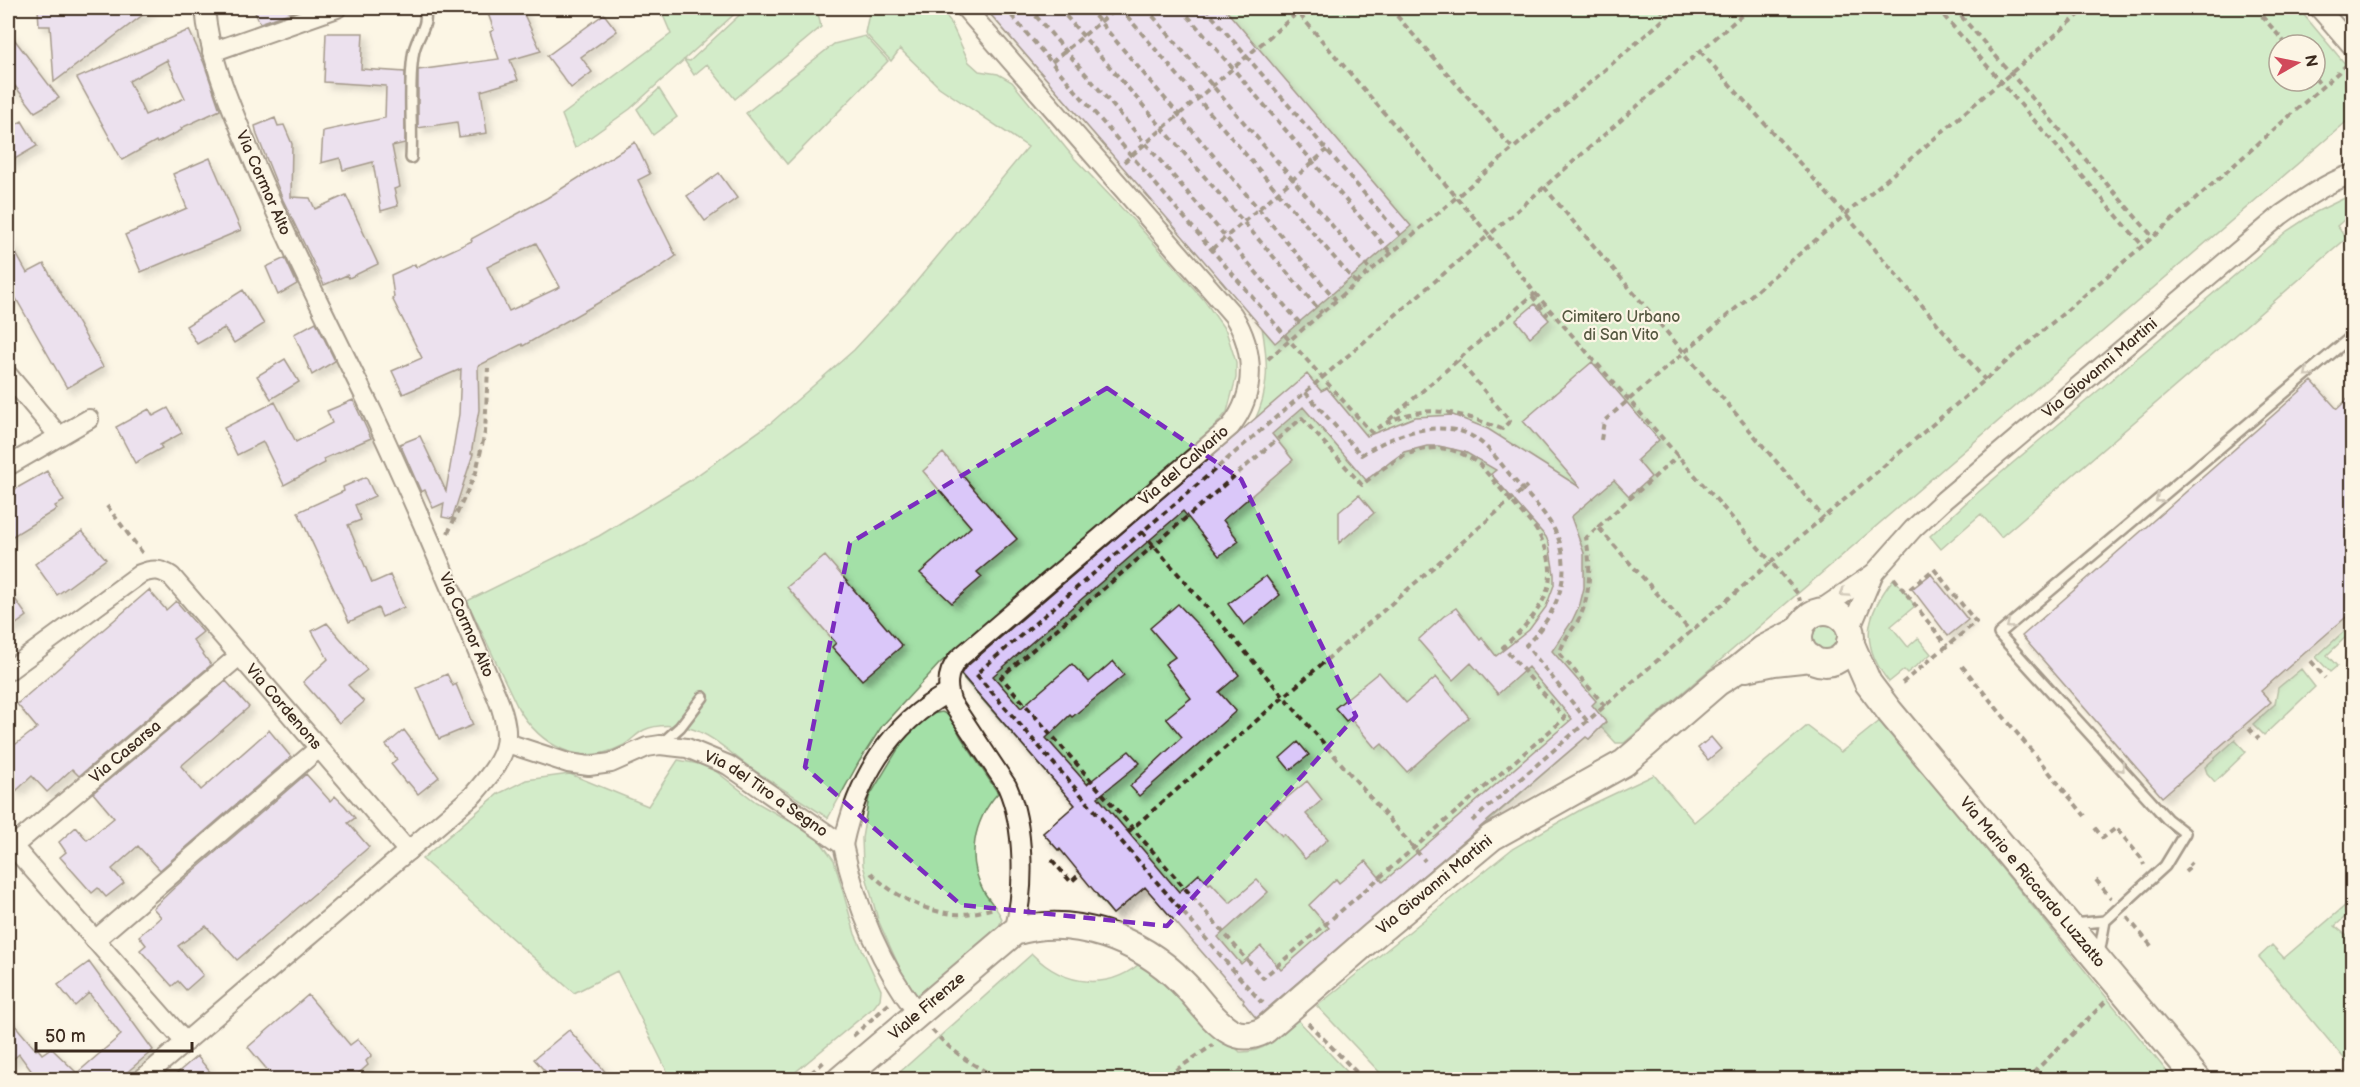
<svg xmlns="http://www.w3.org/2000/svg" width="2360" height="1087" viewBox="0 0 2360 1087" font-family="'Balsamiq Sans',sans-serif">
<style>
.green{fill:#a3e0a7;stroke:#6f8562;stroke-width:1.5;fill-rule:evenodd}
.building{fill:#dac7f9;stroke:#3b2a1e;stroke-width:1.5;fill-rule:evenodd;filter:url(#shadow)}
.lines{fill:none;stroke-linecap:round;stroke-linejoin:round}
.lane-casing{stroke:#3b2a1e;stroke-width:14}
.street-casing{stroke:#3b2a1e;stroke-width:22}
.secondary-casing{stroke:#3b2a1e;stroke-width:30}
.path{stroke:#3b2a1e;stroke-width:4;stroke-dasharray:6 4.5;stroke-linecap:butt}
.lane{stroke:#fcf5e5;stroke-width:9}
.street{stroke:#fcf5e5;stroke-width:18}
.secondary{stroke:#fcf5e5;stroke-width:26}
.oneway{stroke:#9c9082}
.marked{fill:none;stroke:#7b2cbf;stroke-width:4.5;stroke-dasharray:12 8;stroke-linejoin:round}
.labels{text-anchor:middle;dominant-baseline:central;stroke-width:4.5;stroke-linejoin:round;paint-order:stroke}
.street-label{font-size:16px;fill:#3b2a1e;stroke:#fcf5e5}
.park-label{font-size:16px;fill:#555840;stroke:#fcf5e5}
</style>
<defs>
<filter id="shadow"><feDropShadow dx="5.5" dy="5.5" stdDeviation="3" flood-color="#0004"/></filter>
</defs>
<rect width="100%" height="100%" fill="#fcf5e5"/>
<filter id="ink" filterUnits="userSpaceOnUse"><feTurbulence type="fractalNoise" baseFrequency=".0167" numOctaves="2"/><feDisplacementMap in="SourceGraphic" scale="12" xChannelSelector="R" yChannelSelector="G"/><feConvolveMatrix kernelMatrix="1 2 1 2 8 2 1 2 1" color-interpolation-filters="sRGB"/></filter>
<g filter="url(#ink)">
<!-- green -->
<path class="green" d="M660,8H741L630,109L575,148L562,115L671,34Z
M747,8H817L821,27L735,99L707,64L694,75L684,60L690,61Z
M876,8H939L950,21L969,62L979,71L998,74L1012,82L1074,158L1135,222L1204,300L1226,331L1236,362V378L1227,412L1215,426L940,663L882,726L859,762L828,818C802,801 776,785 751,768C732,755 712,734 689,728C675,725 657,724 644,730C636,734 630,742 622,746C579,768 540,745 518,708L467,601L599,536L689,481L772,422L854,350L907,293L1028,147L939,87L900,49L891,61L865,33L869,14Z
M985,8H2298L2352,72V117L1624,743H1616L1601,727L1589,739L1586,737L1258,1020L1243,1002L1244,1000L1145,887L1113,914L1097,896L1098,894L1061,850L1059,851L1043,833L1075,805L959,673L1254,422C1270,390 1268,362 1262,327ZM2279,45H2315V81H2279Z
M865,36L888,61L787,164L746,113L834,44Z
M659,89L677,117L653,135L637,109Z
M2351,195L2352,213L2337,226L2347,238L2001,537L1981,514L1941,549L1930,536L1969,500L2287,231L2316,212Z
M1894,578L1915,606L1891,626L1908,647L1918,638L1931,654L1907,673L1904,670L1889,682C1859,644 1865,615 1894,578Z
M1810 637a15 15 0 1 1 30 0a15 15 0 1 1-30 0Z
M2352,624V631L2327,655L2337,666L2330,672L2316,657Z
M2301,669L2315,687L2264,735L2253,724L2275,704L2278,688Z
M942,712L950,716L961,737L998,793C973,821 966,859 984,892C990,902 998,909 1002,919L998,929L922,997H917L907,984L878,920L863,865L862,838L869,797L904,739L927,715Z
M1881,720L2173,1079H1386L1317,1006L1512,849L1582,809L1654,775L1694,822L1807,726L1841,752Z
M2235,740L2246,752L2215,782L2207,773L2205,767Z
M678,760L709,766L756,802L817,837L834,860L855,934L881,990L880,999L874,1007L787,1079H671L617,971L574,993L422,859L498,794L526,780L570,774L648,806Z
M2352,900V911L2335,926L2352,940V1068L2259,957L2272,945L2284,958Z
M1032,954C1065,987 1110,992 1145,959L1240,1052C1266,1053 1279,1036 1296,1018L1354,1079L891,1080Z"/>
<!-- building -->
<path class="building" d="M38,8H152L54,82L50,26H39Z
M253,8H304L260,23Z
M486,8H521L541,51L510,60L518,80L481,91L487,133L459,137L457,122L418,128V70L499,59L490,32L494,30Z
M985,8H1224L1411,226L1275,343Z
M604,14L617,31L581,57L592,72L571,88L547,56Z
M189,30L204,63L220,110L181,128L182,130L157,143L156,141L122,160L77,78ZM167,60L185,98L145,115L129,81Z
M8,31L59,98L35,112L15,86L8,92Z
M326,33H363L361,69L405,72V143L392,146L400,187L394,189L398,206L381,211L373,162L343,170L340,158L321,163L323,131L385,118L386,86L324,82Z
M275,118L278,126L284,125L292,144L291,197L310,198L315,209L346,195L378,264L349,278L347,275L324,285L283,200L257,135L255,126Z
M22,121L37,146L8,163V129Z
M635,142L650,174L638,180L676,256L659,268L523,346L522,344L478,366L479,410L471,454H473L452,519L442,517L444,503L433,508L425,490L421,492L400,444L420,436L446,491L459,414L461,369L403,394L392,371L422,358L392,298L394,297L391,275L415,264L416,267L472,241L471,239L547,198ZM536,243L560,287L509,311L487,267Z
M210,158L241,230L141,272L125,235L187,208L173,174Z
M719,173L737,198L705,221L687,196Z
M8,239L27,273L44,264L103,367L67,388L14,295L8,299Z
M285,258L297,284L278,295L266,267Z
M243,290L264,324L234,343L224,328L197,344L186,326Z
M1535,304L1549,320L1530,337L1516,320Z
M316,322L335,361L312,375L294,334Z
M285,359L299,382L271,399L257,376Z
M1592,362L1659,440L1637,460L1651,477L1629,496L1614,480L1571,517L1584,553V588L1580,604L1572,621L1552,651L1596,701L1592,705L1606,722L1589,739L1586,737L1256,1018L1243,1002L1244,1000L1145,887L1113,914L1060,849L1059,851L1043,833L1075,805L961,674L965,668L1307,374L1321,391L1327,388L1367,436L1415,417L1453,415L1488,429L1581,488L1523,421ZM1303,407L1366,480L1404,452L1427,446H1439L1465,452L1496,470L1491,474L1546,537L1549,544L1554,574V585L1546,607L1529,630L1496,656L1482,638L1480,640L1456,608L1444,616L1418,640L1453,680L1471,663L1498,694L1528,667L1572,719L1383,882L1366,861L1339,883L1336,879L1309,905L1329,928L1281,970L1261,946L1241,964L1218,937L1268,892L1257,880L1230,903L1211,883L1209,884L1199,874L1179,892L1098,797L1140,763L1129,751L1087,784L1046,738L1070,715L1072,717L1124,675L1113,661L1089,682L1072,664L1021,708L993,676L1183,511L1219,556L1239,541L1223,520L1293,460L1272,434Z
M2312,381L2337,409L2352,395V612L2261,691L2271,702L2162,797L2022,636Z
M353,400L371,438L323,459L325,463L284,485L263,442L237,455L224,428L275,402L296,442L332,423L327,411Z
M168,408L182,433L160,445L162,448L135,463L116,427L149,409L153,416Z
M943,453L1017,539L977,572L982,577L952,603L920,573L971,527L923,471Z
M47,471L64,501L55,506L57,509L8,539V493Z
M366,477L375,496L355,505L361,520L348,525L372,583L390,575L404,607L382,617L378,608L349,622L298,512L344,491L343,487Z
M1359,495L1374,513L1339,543V512Z
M82,531L106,559L57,595L35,564Z
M825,556L902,646L862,680L832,647L836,643L787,587Z
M1931,574L1968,620L1948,636L1912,589Z
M1266,576L1280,595L1244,625L1228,604Z
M8,589L27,616L8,630Z
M149,590L166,610L176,601L203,632L193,640L211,665L79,776L72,769L47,792L32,776L16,791L8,781V750L37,728L17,704Z
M1178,604L1215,643L1239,675L1219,692L1236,711L1139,796L1130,786L1182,737L1166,718L1191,698L1165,664L1175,657L1150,628Z
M327,623L367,670L348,685L364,702L339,723L303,682L328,659L312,631Z
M1379,672L1406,703L1436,677L1469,717L1407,772L1382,744L1376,749L1350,718L1346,721L1335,708Z
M447,674L453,686L456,684L473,725L439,739L417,688Z
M226,681L249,707L181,766L201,790L269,730L291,757L160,870L138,846L112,869L124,883L106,897L98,888L92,893L60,857L66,852L59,842L76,827L87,840L114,818L93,793Z
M404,730L439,777L418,794L408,782L406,783L391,764L397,759L386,745Z
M1711,737L1721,749L1708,760L1698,748Z
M1298,742L1309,755L1290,770L1280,758Z
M306,774L330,801L335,796L345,806L355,818L348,823L369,847L237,960L206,926L178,946L203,975L186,990L178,981L172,986L140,950L146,945L139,936L161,917L153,908L175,887Z
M1307,781L1322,800L1306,814L1328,839L1305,859L1284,834L1282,836L1264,817Z
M89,962L153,1050L118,1080H38L19,1054L8,1064V1017L36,1050L38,1049L42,1054L51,1048L77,1073L121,1035L89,993L75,1006L58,985Z
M308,995L350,1045L358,1039L372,1055L366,1061L368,1065L351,1080H276L248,1047Z
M569,1030L592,1056L612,1080H553L534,1059Z
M197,1056L210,1072L202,1080H169Z"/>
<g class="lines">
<!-- lane casing -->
<g class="lane-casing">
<path id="lane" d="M411,158C413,124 408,90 413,56C415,36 430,28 424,8
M660,745L680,727L703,697
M2072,924L2105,921L2165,866L2185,833L2167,819L1999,634L2352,336
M2099,954L2105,921"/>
</g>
<!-- street casing -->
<g class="street-casing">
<g id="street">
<path d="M965,8L1233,315C1255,350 1257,394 1230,427L958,659C946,673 946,687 952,703L1007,786C1025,827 1025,889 1014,932"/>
<path d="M2319,8L2352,46"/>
<path d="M212,52L337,8"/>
<path d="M8,375L59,436"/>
<path d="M8,466L89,419"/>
<path id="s1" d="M1814,614L1874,573L1913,529L1944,500L2281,215C2304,199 2326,183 2352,174"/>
<path d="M1850,630L1874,573"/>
<path id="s2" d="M8,671L140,574C152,569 160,569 171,576L408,851"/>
<path id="s3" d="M507,743L568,763L589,766L611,763L647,747L660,745L687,748L728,765L843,845C856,905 880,964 918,1014"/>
<path d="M8,841L185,1042"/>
<path d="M843,845C856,782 889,724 948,693"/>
<path id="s4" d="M12,847L239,656"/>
<path d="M95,940L319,748"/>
<path d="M141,1080L473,795C504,759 516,743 497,697C455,600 415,501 369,405C328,321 285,237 249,150C230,104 209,58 205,8"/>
</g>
</g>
<!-- secondary casing -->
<g class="secondary-casing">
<g id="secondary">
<circle cx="1825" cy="637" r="26"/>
<path id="s5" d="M1850,642L1868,683L1890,712L2198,1080"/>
<path d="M1746,668L1774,662L1811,658"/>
<path id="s6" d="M840,1080L1014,932C1072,913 1141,940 1182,982C1198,997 1211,1020 1230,1031C1242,1038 1254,1036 1265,1030L1373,936L1492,837L1624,763L1718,682L1737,670L1763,649L1800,630"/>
</g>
</g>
<!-- path -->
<path class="path" d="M1005,8L1289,340L1371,432C1420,400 1452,410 1502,429L1510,421L1458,360
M1029,8L1304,328
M1059,8L1322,313
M1088,8L1336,300
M1120,8L1356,283
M1146,8L1371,271
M1181,8L1391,253
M1205,8L1405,241
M1390,8L1513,149
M1659,8L1667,16
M1750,8L1489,235L1535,293L1771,562L2153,237L2349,63
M1937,8L2143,246
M1954,8L2153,237
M2255,8L2287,45
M1700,51L1846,215L1985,380
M1052,62L1117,8
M2315,78L2322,87
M1124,162L1303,8
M1544,187L1824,518
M1212,249L1327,150
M1532,296L1547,314L1545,316
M1268,359L1677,8
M1305,392L1361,455C1390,437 1420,424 1456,430C1481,435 1496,458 1511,476C1525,493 1544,510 1554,529C1576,570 1557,615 1526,645L1588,722
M1302,418L1362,485C1397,455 1435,431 1479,464L1535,528C1568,579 1542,612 1503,647L1565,718L1263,978L1001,677Z
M1389,420L1535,293
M1601,440L1604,421L2087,8
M107,506L144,555
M1598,527L1679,455
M1142,532L1425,861
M448,533L476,472L485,432L488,368
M1894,578L1947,646
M2311,661L2325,678
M1962,666L2085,816
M1902,683L1976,622L1934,569L1905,593
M1605,706L1560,654C1562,640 1574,629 1580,617C1591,592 1591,564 1586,538L1598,527L1691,632
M2249,728L2259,739
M1472,821L1771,562L1798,594L1800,601
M2095,828L2103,838L2116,828L2142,859L2144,865
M1128,832L1527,486
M1052,860L1071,882L1081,873
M2185,872L2192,866L2189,863
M871,873C893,895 922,911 954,914C967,915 982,911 995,908
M2096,880L2111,898
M2127,917L2153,948
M1263,1000L1261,1002L976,674L1489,235L1294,8
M1308,1023L1364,1080
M932,1030C952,1052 976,1068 1003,1080
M853,1036L890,1003
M803,1080L825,1061
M1157,1080L1179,1068L1213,1045
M2026,1080L2105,1002"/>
<!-- lane -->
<use href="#lane" class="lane"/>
<!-- street -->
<use href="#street" class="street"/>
<!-- secondary -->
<use href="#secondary" class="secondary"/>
</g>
<!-- one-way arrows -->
<defs><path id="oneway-chevron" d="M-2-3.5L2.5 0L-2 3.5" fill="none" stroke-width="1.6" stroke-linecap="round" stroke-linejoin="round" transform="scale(1.5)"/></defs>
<g class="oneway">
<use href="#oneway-chevron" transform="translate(2308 373) rotate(140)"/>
<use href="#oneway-chevron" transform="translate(2159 499) rotate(140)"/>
<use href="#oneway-chevron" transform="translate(1844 593) rotate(146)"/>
<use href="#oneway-chevron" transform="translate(2010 625) rotate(140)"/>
<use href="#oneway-chevron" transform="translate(2121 768) rotate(48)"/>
</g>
</g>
<!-- marked area -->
<path d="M0 0H2360V1087H0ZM1107,388L1241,479L1356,716L1167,926L961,905L805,767L850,543Z" fill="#fcf5e5" fill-opacity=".55" fill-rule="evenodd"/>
<path class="marked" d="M1107,388L1241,479L1356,716L1167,926L961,905L805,767L850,543Z"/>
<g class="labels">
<!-- street labels -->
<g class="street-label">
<text transform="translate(263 183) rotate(66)">Via Cormor Alto</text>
<text stroke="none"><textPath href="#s1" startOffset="378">Via Giovanni Martini</textPath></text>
<text transform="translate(1184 466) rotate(-41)">Via del Calvario</text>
<text transform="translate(466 625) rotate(66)">Via Cormor Alto</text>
<text stroke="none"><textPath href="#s2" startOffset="369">Via Cordenons</textPath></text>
<text stroke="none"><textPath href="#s4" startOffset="148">Via Casarsa</textPath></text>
<text stroke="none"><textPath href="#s3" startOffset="279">Via del Tiro a Segno</textPath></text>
<text stroke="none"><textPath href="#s5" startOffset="303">Via Mario e Riccardo Luzzatto</textPath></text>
<text stroke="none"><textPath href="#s6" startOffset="741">Via Giovanni Martini</textPath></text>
<text stroke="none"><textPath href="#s6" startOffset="114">Viale Firenze</textPath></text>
</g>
<!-- park labels -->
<g class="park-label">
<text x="1621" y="317">Cimitero Urbano<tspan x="1621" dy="18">di San Vito</tspan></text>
</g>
</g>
<!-- margin -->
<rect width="2360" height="1087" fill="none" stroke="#fcf5e5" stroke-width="30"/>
<rect x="15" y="15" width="2330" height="1057" fill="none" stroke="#3b2a1e" stroke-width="2" filter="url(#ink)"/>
<!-- north arrow -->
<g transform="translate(2297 63) rotate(81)"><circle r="28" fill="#fcf5e5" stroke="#afa495" stroke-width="1.5"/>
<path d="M0-4.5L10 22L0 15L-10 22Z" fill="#d1495b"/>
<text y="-9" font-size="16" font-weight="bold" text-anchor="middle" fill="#3b2a1e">N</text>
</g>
<!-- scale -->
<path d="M36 1042v9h156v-9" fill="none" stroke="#3b2a1e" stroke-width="3"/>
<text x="45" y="1042" font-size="18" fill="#3b2a1e" stroke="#fcf5e5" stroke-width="4.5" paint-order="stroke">50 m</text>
</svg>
